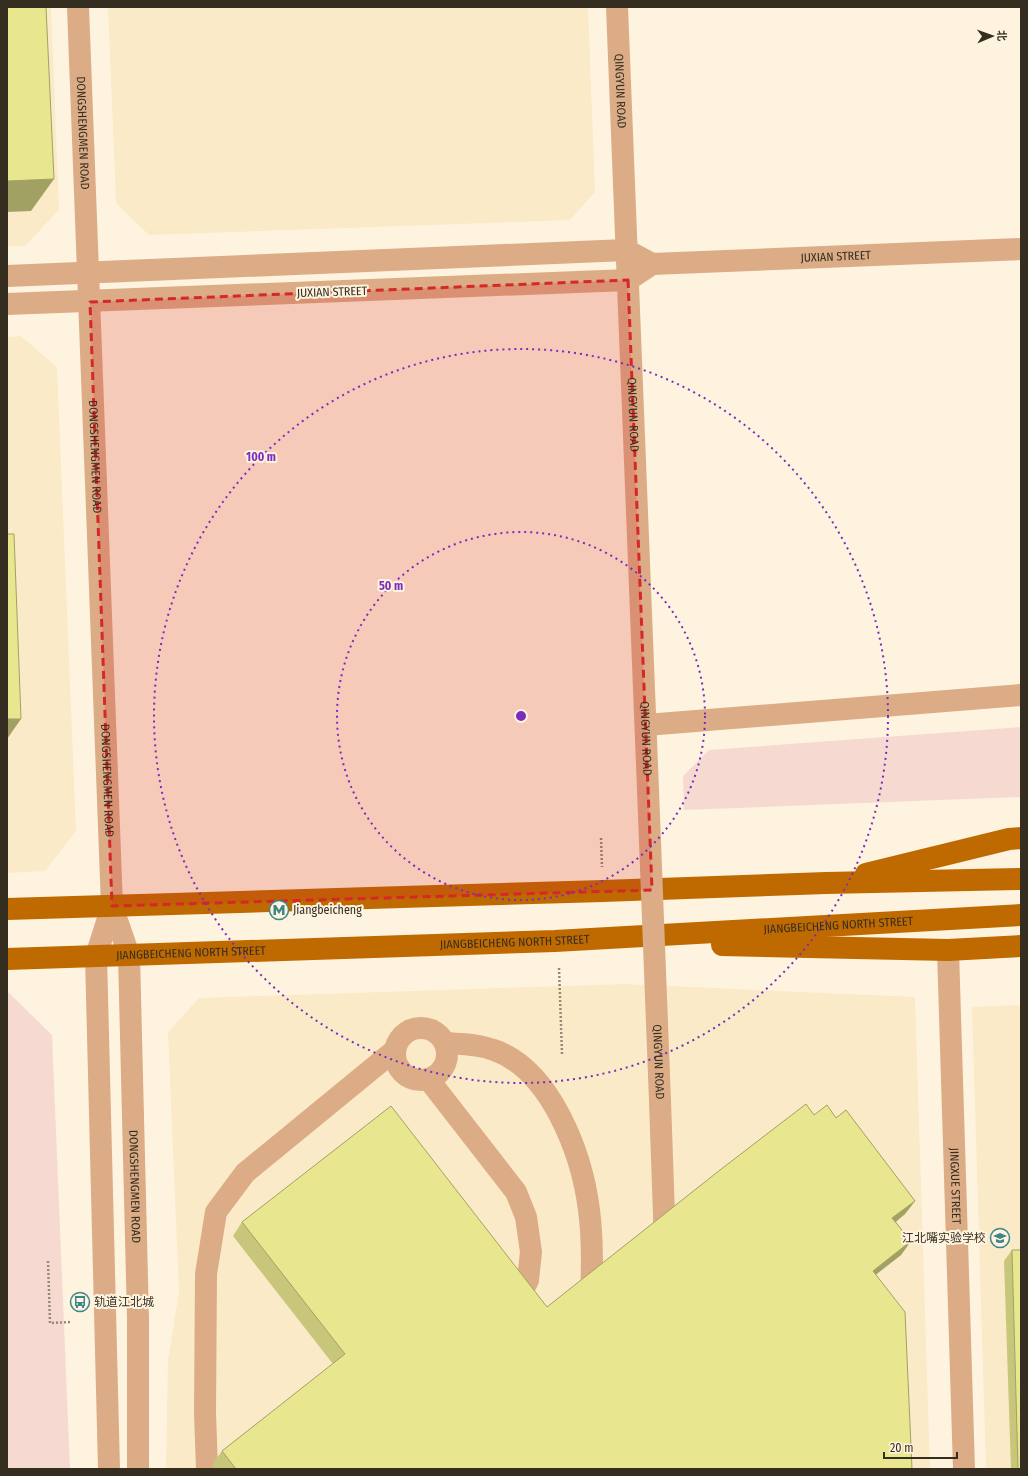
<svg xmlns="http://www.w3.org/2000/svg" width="1028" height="1476" viewBox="0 0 1028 1476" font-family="'Fira Sans Condensed','Noto Sans SC',sans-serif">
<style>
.built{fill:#fbeac8}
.green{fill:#f6dad2}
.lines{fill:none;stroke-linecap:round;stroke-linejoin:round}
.path{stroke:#938a79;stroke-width:2.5;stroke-dasharray:2 2;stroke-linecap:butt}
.minor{stroke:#dbac86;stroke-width:22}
.major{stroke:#bf6a01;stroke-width:22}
.minor-bridge{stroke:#dbac86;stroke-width:22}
.wall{fill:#c8c67b}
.shaded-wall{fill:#a2a164}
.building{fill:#e8e68f;stroke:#a2a164}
.marked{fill:#d62828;fill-opacity:0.2;stroke:#d62828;stroke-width:3;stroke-dasharray:8 5;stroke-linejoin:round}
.ring{fill:none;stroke:#7b2cbf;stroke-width:2;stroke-dasharray:2 4}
.labels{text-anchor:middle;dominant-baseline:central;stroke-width:4;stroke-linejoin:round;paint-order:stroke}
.street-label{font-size:12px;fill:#352e20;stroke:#fef3de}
.poi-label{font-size:12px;fill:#352e20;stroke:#fef3de;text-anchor:start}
.centre{fill:#7b2cbf;stroke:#fef3de;stroke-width:2}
.ring-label{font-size:12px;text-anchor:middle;font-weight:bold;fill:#7b2cbf;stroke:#fef3de;stroke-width:4;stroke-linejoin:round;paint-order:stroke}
</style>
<rect width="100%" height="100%" fill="#fef3de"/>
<!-- built -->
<path class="built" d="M7,7H51L59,210L25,246H7Z
M108,7H588L595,192L570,220L149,235L116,203Z
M21,336L57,367L76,831L45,871L7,873V337Z
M624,984L915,997L930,1469H166L168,1360L179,1292L168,1032L199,998Z
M1021,1005V1469H986L972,1007Z"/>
<!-- green -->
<path class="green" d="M1021,727V797L684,810L683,776L709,750Z
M7,991L52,1035L70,1469H7Z"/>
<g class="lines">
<!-- path -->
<path class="path" d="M601,838L602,867
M559,968L562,1054
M48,1261L50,1323L71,1322"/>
<!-- minor -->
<g class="minor">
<path id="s1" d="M78,7L112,906L129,955L138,1319V1469"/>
<path id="s2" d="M617,7L648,790"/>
<path id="s3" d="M652,264L1021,249"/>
<path d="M7,276L626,250L652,264L628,280L7,304"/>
<path d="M646,725L1021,695"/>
<path id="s4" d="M948,950L964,1469"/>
<circle cx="421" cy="1054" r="26"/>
<path d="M446,1043C462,1044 478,1044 494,1050C551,1070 582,1154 589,1210C593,1241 592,1271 591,1302"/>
<path d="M429,1080L516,1192L526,1217L531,1252L528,1280L516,1305L513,1307"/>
<path d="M660,1101L665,1244"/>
<path d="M109,1469L96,956L112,906"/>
<path d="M207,1469L205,1413L206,1274L216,1212L245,1173L395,1050"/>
</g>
<!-- major -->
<g class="major">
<path d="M866,874L1009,839L1021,838"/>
<path d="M7,909L603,891L826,883L1021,879"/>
<path d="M722,945L948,950L1021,946"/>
<path id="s5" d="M7,959L555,941L1021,915"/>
</g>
<!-- minor-bridge -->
<path class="minor-bridge" id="s6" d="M648,790L660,1101"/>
</g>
<!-- wall -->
<path class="wall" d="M814,1115L836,1118L915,1201L905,1214L896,1222L911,1241L901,1255L876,1274L912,1469H216L212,1465L222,1451L333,1364L233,1236L242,1222L547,1307Z
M1012,1250L1021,1469H1011L1004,1261Z"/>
<!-- shaded-wall -->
<path class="shaded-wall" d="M54,179L31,211L7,212V181Z
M7,719H21L7,739Z
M915,1201L905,1214L883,1232L892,1218Z
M911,1241L901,1255L864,1284L873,1271Z"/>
<!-- building -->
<path class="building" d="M7,7H46L54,179L7,181Z
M7,534H14L21,719H7Z
M806,1104L814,1115L827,1105L836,1118L846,1110L915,1201L892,1218L911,1241L873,1271L905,1312L912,1469H236L222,1451L345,1354L242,1222L391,1106L547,1307L720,1170Z
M1012,1250H1021V1469H1018Z"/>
<!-- marked area -->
<path class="marked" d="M628,280L652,890L112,906L90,302Z"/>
<!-- distance rings -->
<g class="ring">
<circle cx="521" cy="716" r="184"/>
<circle cx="521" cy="716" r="367"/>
</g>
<!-- icons -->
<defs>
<g id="metro-ring" transform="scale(1)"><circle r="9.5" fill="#fef3de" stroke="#3e868a" stroke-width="1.5"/><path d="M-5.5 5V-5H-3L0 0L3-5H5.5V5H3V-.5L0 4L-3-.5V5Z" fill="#3e868a"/></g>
<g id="school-ring" transform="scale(1)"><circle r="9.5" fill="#fef3de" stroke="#3e868a" stroke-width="1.5"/><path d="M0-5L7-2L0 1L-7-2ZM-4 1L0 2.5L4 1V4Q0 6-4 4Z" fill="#3e868a"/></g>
<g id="bus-ring" transform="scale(1)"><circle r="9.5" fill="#fef3de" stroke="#3e868a" stroke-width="1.5"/><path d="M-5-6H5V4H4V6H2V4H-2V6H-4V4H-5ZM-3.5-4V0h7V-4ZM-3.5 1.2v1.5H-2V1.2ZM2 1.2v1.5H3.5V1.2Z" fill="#3e868a"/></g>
</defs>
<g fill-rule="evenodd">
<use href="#metro-ring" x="279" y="910"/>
<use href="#school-ring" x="1000" y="1238"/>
<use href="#bus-ring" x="80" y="1302"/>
</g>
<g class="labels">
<!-- street labels -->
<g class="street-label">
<text stroke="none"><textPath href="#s2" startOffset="84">QINGYUN ROAD</textPath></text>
<text stroke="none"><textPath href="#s1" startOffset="126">DONGSHENGMEN ROAD</textPath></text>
<text stroke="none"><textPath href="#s3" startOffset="184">JUXIAN STREET</textPath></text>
<text transform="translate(332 292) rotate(-2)">JUXIAN STREET</text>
<text stroke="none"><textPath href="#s2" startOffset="408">QINGYUN ROAD</textPath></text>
<text stroke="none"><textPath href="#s1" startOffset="450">DONGSHENGMEN ROAD</textPath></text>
<text stroke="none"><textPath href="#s2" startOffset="732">QINGYUN ROAD</textPath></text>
<text stroke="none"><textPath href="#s1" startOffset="774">DONGSHENGMEN ROAD</textPath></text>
<text stroke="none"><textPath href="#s5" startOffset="832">JIANGBEICHENG NORTH STREET</textPath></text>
<text stroke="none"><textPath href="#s5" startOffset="508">JIANGBEICHENG NORTH STREET</textPath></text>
<text stroke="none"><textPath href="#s5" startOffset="184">JIANGBEICHENG NORTH STREET</textPath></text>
<text stroke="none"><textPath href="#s6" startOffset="272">QINGYUN ROAD</textPath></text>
<text stroke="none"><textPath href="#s4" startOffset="236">JINGXUE STREET</textPath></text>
<text stroke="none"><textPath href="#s1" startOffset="1183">DONGSHENGMEN ROAD</textPath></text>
</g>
<!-- poi labels -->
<g class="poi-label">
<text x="293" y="910">Jiangbeicheng</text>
<text x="986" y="1238" text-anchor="end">江北嘴实验学校</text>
<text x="94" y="1302">轨道江北城</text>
</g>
</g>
<circle cx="521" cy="716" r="6" class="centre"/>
<g class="ring-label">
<text x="261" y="461">100 m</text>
<text x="391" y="590">50 m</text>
</g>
<!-- border -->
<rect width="1028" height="1476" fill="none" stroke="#352e20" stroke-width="16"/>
<!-- north arrow -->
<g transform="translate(992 36) rotate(88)" stroke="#fef3de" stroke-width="3" paint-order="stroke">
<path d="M0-3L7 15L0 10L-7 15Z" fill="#352e20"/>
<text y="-6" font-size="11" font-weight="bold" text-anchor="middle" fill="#352e20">北</text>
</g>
<!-- scale -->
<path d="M884 1452v6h73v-6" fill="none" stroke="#352e20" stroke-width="2"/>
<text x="890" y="1452" font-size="12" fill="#352e20" stroke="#fef3de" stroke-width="3" paint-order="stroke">20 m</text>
</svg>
